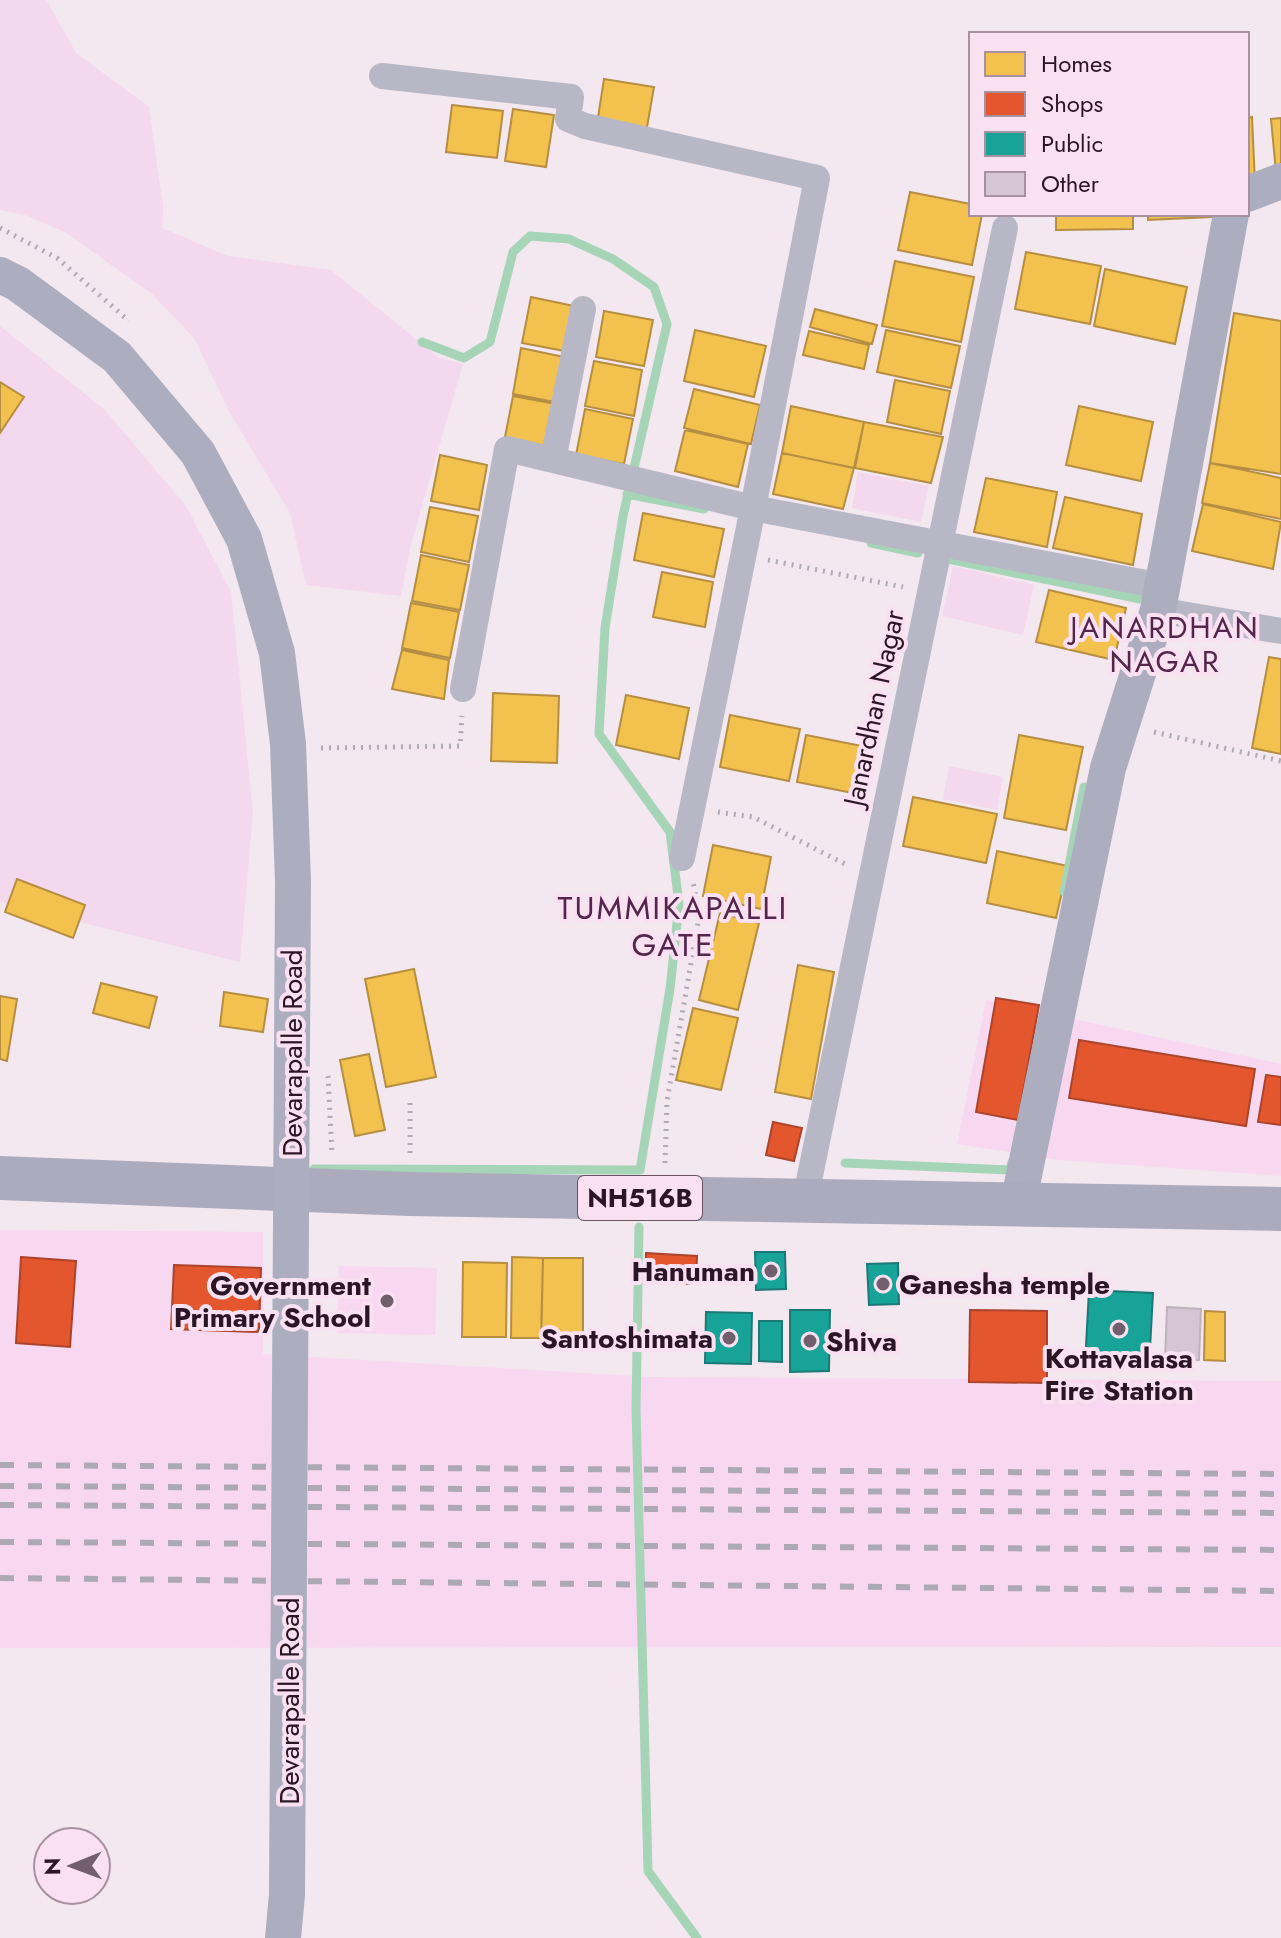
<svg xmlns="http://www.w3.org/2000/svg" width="1281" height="1938" viewBox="0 0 1281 1938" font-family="Jost,sans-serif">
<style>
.built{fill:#f8d7f0}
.green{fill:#f4d8ed}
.homes{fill:#f2c14e;stroke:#b68e42;stroke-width:2}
.shops{fill:#e4572e;stroke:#ac442c;stroke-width:2}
.public{fill:#17a398;stroke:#1d7976;stroke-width:2}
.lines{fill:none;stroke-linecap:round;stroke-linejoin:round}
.stream{stroke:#a6d4b7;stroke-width:9}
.building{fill:#d6c5d2;stroke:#c0b1bc;stroke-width:2}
.path{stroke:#adabb7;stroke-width:5;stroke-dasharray:2 6;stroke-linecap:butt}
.street{stroke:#b7b7c6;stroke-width:26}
.secondary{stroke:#acaec0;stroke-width:36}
.highway{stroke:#acabbe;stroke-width:44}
.rail{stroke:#ada9b4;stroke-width:6;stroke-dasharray:14 14;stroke-linecap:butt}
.path-bridge{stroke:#adabb7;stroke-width:5;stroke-dasharray:2 6;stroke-linecap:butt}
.secondary-bridge{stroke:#acaec0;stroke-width:36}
.poi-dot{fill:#715f6d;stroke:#f9e1f2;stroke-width:3}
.labels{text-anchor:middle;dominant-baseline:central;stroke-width:8;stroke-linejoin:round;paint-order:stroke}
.shield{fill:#f9e1f2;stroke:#695363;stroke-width:2}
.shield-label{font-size:26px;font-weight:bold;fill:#2b1626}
.street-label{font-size:28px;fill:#2b1626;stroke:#f9e1f2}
.poi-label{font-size:28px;font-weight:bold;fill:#2b1626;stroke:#f9e1f2;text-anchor:end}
.neighbourhood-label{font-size:30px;letter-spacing:2px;fill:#54264b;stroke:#f9e1f2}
.quarter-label{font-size:32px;letter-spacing:2px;fill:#54264b;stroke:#f9e1f2}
</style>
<rect width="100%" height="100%" fill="#f3e7f0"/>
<!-- built -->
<path class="built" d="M986,1000L1281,1064V1176L1059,1160L957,1144Z
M0,1230L263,1232V1354L649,1377L1281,1381V1647L0,1648Z
M339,1266L437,1268L435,1335L337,1333Z"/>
<!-- green -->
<path class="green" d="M0,0H46L76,53L149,107L163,207L162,228L228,256L331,270L439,358L463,364L411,544L401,596L306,585L290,513L230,413L194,338L152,294L65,232L25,215L0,210Z
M0,326L105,410L186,506L231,592L253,813L240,962L0,902Z
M858,472L929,486L921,522L852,508Z
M953,566L1034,585L1023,635L942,616Z
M949,766L1003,777L997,810L943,799Z"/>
<!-- homes -->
<path class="homes" d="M604,79L654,87L646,133L597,124Z
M452,105L503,111L497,158L446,152Z
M513,109L554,115L546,167L505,161Z
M1252,117L1255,183L1247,184V118Z
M1281,118V172H1276L1271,119Z
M910,192L971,204V214H982L972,265L898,250Z
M1056,214H1133V229L1056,230Z
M1148,214H1211V217L1148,220Z
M1026,252L1101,266L1090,324L1015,309Z
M895,261L974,277L961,342L882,326Z
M1105,269L1187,287L1175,344L1094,326Z
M531,297L579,307L570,352L522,343Z
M815,309L877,325L872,344L810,327Z
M604,311L653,320L644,366L596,357Z
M1234,313L1281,321V474L1210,463Z
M695,330L766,346L754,397L684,381Z
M886,330L960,346L951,388L877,372Z
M809,331L869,345L864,369L803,355Z
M521,348L569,358L560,403L513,394Z
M594,361L642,370L634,416L585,406Z
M895,380L950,391L941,434L887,422Z
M0,382L24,397L0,433Z
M694,389L760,405L751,444L684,428Z
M513,396L561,405L552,451L504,442Z
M791,406L864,422L854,468L782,453Z
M1079,406L1153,422L1141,481L1066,465Z
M585,409L633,419L624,464L576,455Z
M864,422L943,437L931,483L855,468Z
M685,430L748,444L738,487L675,471Z
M782,453L854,468L843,509L773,494Z
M440,455L487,465L479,510L431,501Z
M1210,463L1281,478V519L1202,503Z
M986,478L1057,492L1047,547L974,532Z
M1065,497L1142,514L1133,565L1053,548Z
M1203,504L1281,522L1273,569L1192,551Z
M430,507L478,516L469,562L421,552Z
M643,513L724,529L714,577L634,560Z
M421,555L469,565L460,610L412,601Z
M662,572L713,582L705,627L653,617Z
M1049,590L1126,608L1114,660L1036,642Z
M411,603L459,612L450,658L402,648Z
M402,650L449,660L444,699L392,689Z
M1269,657L1281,659V754L1252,748Z
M493,693L559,696L557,763L491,761Z
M626,695L689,708L679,759L616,745Z
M730,715L800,729L789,781L720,767Z
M806,735L872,748L863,795L797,782Z
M1019,735L1083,747L1066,830L1004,818Z
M913,797L997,814L986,863L903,846Z
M713,845L771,857L761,909L703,896Z
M997,851L1068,866L1056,918L987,903Z
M17,879L85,905L73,938L5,912Z
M720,913L759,923L738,1010L699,1000Z
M798,965L834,972L811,1099L775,1092Z
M414,969L436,1077L386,1087L365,979Z
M101,983L157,997L149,1028L93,1013Z
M224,992L268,999L263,1032L220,1026Z
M0,996L17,999L7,1061L0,1059Z
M693,1008L738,1018L721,1090L676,1080Z
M369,1054L385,1130L355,1136L340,1060Z
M512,1257L543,1258L541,1338H511Z
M543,1258H583V1347L541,1346Z
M463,1262L507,1263L506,1337H462Z
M1205,1311L1225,1312V1361L1204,1360Z"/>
<!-- shops -->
<path class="shops" d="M996,998L1039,1005L1018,1120L976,1112Z
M1079,1040L1255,1069L1246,1126L1069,1098Z
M1266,1075L1281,1077V1125L1258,1122Z
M773,1122L802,1128L794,1161L766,1155Z
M646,1253L697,1256L696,1284L645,1282Z
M21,1257L76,1261L70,1347L16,1343Z
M174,1265L261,1268L259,1332L171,1329Z
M970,1310L1047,1311V1383L969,1382Z"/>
<!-- public -->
<path class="public" d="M755,1252H785L786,1289L756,1290Z
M898,1263L899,1304L869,1305L867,1264Z
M1089,1290L1153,1293L1149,1367L1085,1365Z
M790,1310H830L829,1371L790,1372Z
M706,1312L752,1313L751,1364L705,1363Z
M759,1321H782V1362L759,1361Z"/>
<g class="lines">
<!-- stream -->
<path class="stream" d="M627,494L704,509
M871,543L918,553
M948,559L1140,599
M1064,892L1084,787
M845,1163L1010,1170L1012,1162
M314,1169L640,1170L670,989L679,904L670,832L599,734L605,628L623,516L667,324L654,287L613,259L569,239L530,236L513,252L490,342L464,358L422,342
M639,1227L636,1409L648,1871L697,1938"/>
</g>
<!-- building -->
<path class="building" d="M1167,1307L1201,1309L1199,1360L1165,1359Z"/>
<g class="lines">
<!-- path -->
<path class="path" d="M768,560L903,587
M1154,732L1281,761
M321,748L460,746L462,716
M718,812L753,817L847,865
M328,1076L332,1154
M410,1103V1157
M665,1163L667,1101L699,917L693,881"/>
<!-- street -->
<path class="street" d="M382,76L571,97L568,119L585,126L817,178L753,508L507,449L463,689
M553,460L583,309
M1158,610L1281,631
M682,858L753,508L1162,586
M805,1200L1005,228"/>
<!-- secondary -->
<path class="secondary" d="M1247,194L1281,181
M1018,1204L1108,768L1158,610L1231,214"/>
<!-- highway -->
<path class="highway" d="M0,1178L410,1194L1281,1209"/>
<!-- rail -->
<path class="rail" d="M0,1465L1281,1474
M0,1486L1281,1494
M0,1505L1281,1513
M0,1542L1281,1550
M0,1578L1281,1591"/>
<!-- path-bridge -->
<path class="path-bridge" d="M0,228L57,258L129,321"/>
<!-- secondary-bridge -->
<path class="secondary-bridge" d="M0,275L18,284L117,357L198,453L244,539L277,653L288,744L293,881L287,1895L283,1938"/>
</g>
<!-- markers -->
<g class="poi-dot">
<circle cx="771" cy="1271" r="8"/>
<circle cx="883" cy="1284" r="8"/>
<circle cx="387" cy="1301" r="8"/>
<circle cx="1119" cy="1329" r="8"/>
<circle cx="729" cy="1338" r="8"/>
<circle cx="810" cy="1341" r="8"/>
</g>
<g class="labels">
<!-- shield labels -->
<rect class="shield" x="578" y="1176" width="124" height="44" rx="6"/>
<g class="shield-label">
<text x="640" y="1198">NH516B</text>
</g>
<!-- street labels -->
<g class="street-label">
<text transform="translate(874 708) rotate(-78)">Janardhan Nagar</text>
<text transform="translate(292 1053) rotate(-90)">Devarapalle Road</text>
<text transform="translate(289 1701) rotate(-90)">Devarapalle Road</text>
</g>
<!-- poi labels -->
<g class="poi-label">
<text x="755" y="1271">Hanuman</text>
<text x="899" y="1284" text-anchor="start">Ganesha temple</text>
<text x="371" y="1285">Government<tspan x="371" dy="32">Primary School</tspan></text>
<text x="713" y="1338">Santoshimata</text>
<text x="826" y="1341" text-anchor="start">Shiva</text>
<text x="1119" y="1358" text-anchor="middle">Kottavalasa<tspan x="1119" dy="32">Fire Station</tspan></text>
</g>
<!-- neighbourhood labels -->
<g class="neighbourhood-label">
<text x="1165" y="627">JANARDHAN<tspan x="1165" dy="34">NAGAR</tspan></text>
</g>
<!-- quarter labels -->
<g class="quarter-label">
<text x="673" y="908">TUMMIKAPALLI<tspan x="673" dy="37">GATE</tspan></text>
</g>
</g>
<!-- legend -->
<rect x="969" y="32" width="280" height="184" fill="#f9e1f2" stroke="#a790a0" stroke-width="2"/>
<rect x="985" y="52" width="40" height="24" fill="#f2c14e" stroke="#a790a0" stroke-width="2"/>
<text x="1041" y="72" font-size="24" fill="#2b1626">Homes</text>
<rect x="985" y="92" width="40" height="24" fill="#e4572e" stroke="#a790a0" stroke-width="2"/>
<text x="1041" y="112" font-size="24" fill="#2b1626">Shops</text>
<rect x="985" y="132" width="40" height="24" fill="#17a398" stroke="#a790a0" stroke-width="2"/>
<text x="1041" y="152" font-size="24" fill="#2b1626">Public</text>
<rect x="985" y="172" width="40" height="24" fill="#d6c5d2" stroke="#a790a0" stroke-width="2"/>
<text x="1041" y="192" font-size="24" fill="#2b1626">Other</text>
<!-- north arrow -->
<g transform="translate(72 1866) rotate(269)"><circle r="38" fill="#f9e1f2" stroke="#a790a0" stroke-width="2"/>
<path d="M0-6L14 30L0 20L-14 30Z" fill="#715f6d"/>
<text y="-12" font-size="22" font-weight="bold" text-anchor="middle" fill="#2b1626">N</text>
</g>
</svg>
